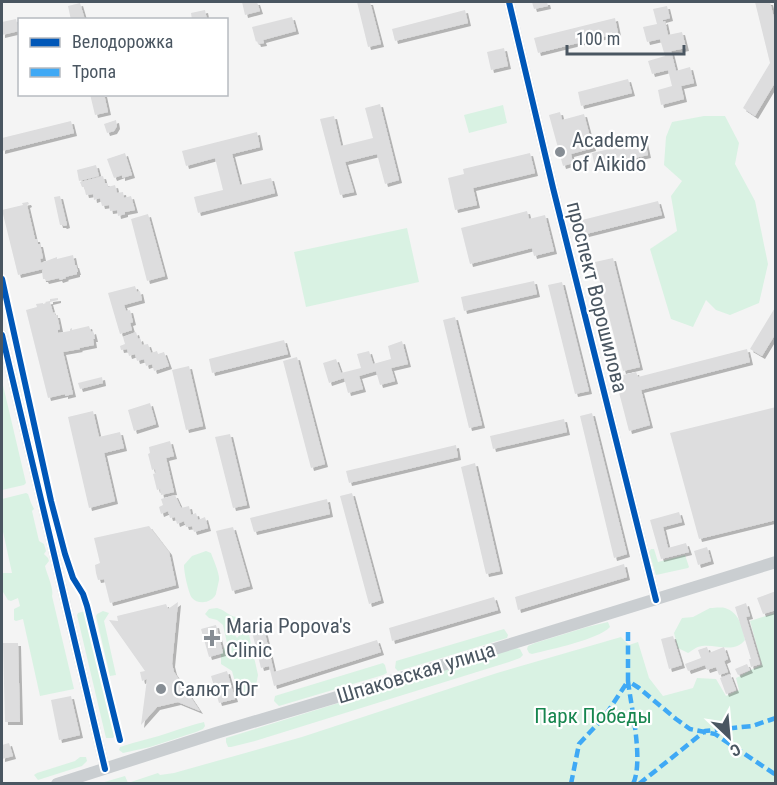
<svg xmlns="http://www.w3.org/2000/svg" width="777" height="785" viewBox="0 0 777 785" font-family="'Roboto Condensed',sans-serif">
<style>
.green{fill:#d9f2e3}
.building{fill:#ddddde;filter:url(#shadow)}
.lines{fill:none;stroke-linecap:round;stroke-linejoin:round}
.minor{stroke:#ced0d2;stroke-width:10}
.major{stroke:#caced1;stroke-width:12}
.quiet{stroke:#3fa9f5;stroke-width:4.5;stroke-dasharray:9 4.5;stroke-linecap:butt}
.cycleway-casing{stroke:#fff;stroke-width:10}
.cycleway{stroke:#0057b8;stroke-width:6}
.poi-dot{fill:#868d94;stroke:#fff;stroke-width:2}
.labels{text-anchor:middle;dominant-baseline:central;stroke-width:4.5;stroke-linejoin:round;paint-order:stroke}
.poi-label{font-size:21px;fill:#4a5661;stroke:#fff;text-anchor:start}
.street-label{font-size:21px;fill:#4a5661;stroke:#fff}
.park-label{font-size:21px;fill:#17864f;stroke:#fff}
</style>
<defs>
<filter id="shadow"><feDropShadow dx="3" dy="3" stdDeviation="0" flood-color="#0004"/></filter>
</defs>
<rect width="100%" height="100%" fill="#f4f4f4"/>
<!-- green -->
<path class="green" d="M503,105L507,123L469,133L464,115Z
M704,116H725L739,143L735,164L755,201L768,264L759,303L730,315L716,310L706,300L693,327L671,319L650,249L677,231L671,196L682,181L664,165L666,137L672,122Z
M407,228L419,282L306,307L294,252Z
M2,381L26,483L24,485L2,490Z
M26,493L28,494L31,503L34,509L32,511L39,541L44,544L46,551L44,554L48,558L49,561L45,566C47,575 54,588 52,596L74,689L40,696L23,619L16,621L14,620V609L20,606L18,598L11,601L8,600L3,592L2,591V573H12L2,527V499Z
M651,549H654L658,562L685,555L689,567L688,568L656,575L649,552Z
M206,551L211,553C213,559 220,574 219,580C219,581 216,593 216,594C212,603 198,605 192,598C188,592 184,572 184,565L192,556Z
M217,608C225,610 229,616 236,617L241,624L235,635L237,638L243,631L248,630L258,675L255,691L238,693L232,671L221,664V654L227,643L223,625L217,620L209,618L205,614L209,609Z
M710,608C714,608 721,607 725,608C739,612 743,628 745,640C734,654 717,644 702,646C696,647 693,650 688,653L678,648L674,633L682,618L693,617Z
M85,611L87,612L116,734L113,738H106L77,615L78,613Z
M103,611L109,613L104,621L116,675L110,676L96,616L97,614Z
M775,613V783H101L125,776L128,783L158,773L160,775L174,773L302,737L497,673L621,637L629,645L638,642L649,678L663,696L693,688L697,678L716,679L726,696L739,690L736,678C745,674 753,668 762,665L750,621Z
M608,622L610,627C597,640 551,649 532,654L529,653L527,649L528,646L535,643L587,627Z
M504,629L508,635L507,638L402,670L398,671L395,668L396,661Z
M516,648L520,649L523,655L520,658L509,662L255,741L231,747H228L226,742V738Z
M383,663L385,665L387,673L383,675L279,706L274,701L275,696L278,695Z
M204,722L205,726L203,729L196,732L150,747L123,753L119,750L120,747C137,741 155,738 171,732C182,728 192,725 204,722Z
M80,757H86L87,761L82,766L38,780L34,775L37,773L75,761Z"/>
<!-- building -->
<path class="building" d="M242,2H257L260,11L245,15Z
M357,2H370L381,44L368,47Z
M532,2H547L548,6L534,9Z
M755,2H770L776,26V81L755,116L743,108L770,63Z
M80,3L85,20H71L68,6Z
M667,6L670,18L663,20V22L665,21L668,35L682,32L686,48L671,51L676,71L690,67L694,83L681,86L684,99L661,105L658,90L672,86L668,70L652,74L648,61L665,56L660,39L647,42L643,27L657,24L653,9Z
M205,10L207,20H192L191,13Z
M465,10L468,23L395,41L392,29Z
M292,17L296,31L263,40L264,43L258,44L257,41L256,42L252,27Z
M615,18L618,33L538,53L534,38Z
M16,19L19,31L2,35V22Z
M504,48L508,66L491,70L487,52Z
M628,79L632,93L581,106L578,92Z
M90,94H104L108,112L95,115Z
M380,104L399,180L385,184L377,154L345,162L354,192L340,195L320,119L334,116L341,146L373,138L365,108Z
M560,112L562,120L584,114L593,148L571,154L573,163L563,166L549,115Z
M116,120L117,126L114,131L107,133L104,124Z
M71,121L74,133L2,151V138Z
M257,132L260,147L232,154L240,185L271,178L275,193L198,213L194,197L223,190L215,158L186,166L182,151Z
M645,141L648,155L595,167L592,153Z
M125,153L132,175L122,178V175L114,178L107,159Z
M530,153L535,173L473,188L477,205L455,210L448,178L464,174L463,169Z
M96,165L99,176L79,181L77,170Z
M103,176L105,183H107L108,187L115,185L117,193L123,192L124,198L131,196L135,210L125,212V214L118,216L117,210L110,211L109,205L102,206L100,198L94,200L93,194L86,195L84,187H82L80,182Z
M60,196L67,225L64,226L63,225H60L54,197Z
M658,201L662,215L582,235L578,221Z
M28,202L29,204L27,205L35,239H37L38,244H40L43,258L40,259L41,263L57,257V259L73,255L75,265H76L78,272H77V274L65,277L66,278L60,280L59,278L46,281L45,279H43L42,271L43,269L18,275L2,210L23,205L22,203Z
M527,211L529,219L545,215L554,251L534,256L532,248L470,264L461,228Z
M148,214L165,276L147,281L131,219Z
M613,258L640,367L623,371L595,262Z
M534,281L537,294L464,311L461,297Z
M562,282L589,391L575,394L548,285Z
M135,286L137,292L140,291L142,300L124,305L126,311L130,310L133,322L130,323L132,330L120,334L108,293Z
M58,298V300L50,302L53,313L55,312V315H57L60,329L58,330V333L70,331V329L72,328V330L89,326L91,332L93,331L95,339H93L94,345L79,348L80,349L63,352L73,394L65,396V394L48,398L26,310L37,307L36,304L43,303V304L46,303L45,302L50,301V299Z
M776,306V333L762,356L750,349Z
M455,317L482,425L469,428L443,320Z
M136,332L138,339L140,338L142,345L148,344L151,353L157,351L158,354L164,352L169,366L154,371L152,364L146,366L144,359L137,361L135,354L129,356L127,349L121,350L120,346L125,344L123,337Z
M284,340L288,354L212,373L209,359Z
M402,341L408,364L391,368L395,381L380,385L376,371L359,376L363,389L348,393L344,378L329,383L323,363L336,359L341,373L361,368L357,354L369,351L373,364L391,359L388,346Z
M747,349L750,362L641,390L650,425L629,431L615,377L636,372L638,377Z
M297,357L325,464L311,468L283,361Z
M189,366L203,426L186,430L172,370Z
M102,377L103,383L80,389L78,383Z
M150,403L156,424L134,431L128,410Z
M776,407V520L699,539L670,433Z
M93,411L99,437L120,432L124,448L104,453L115,501L89,508L68,417Z
M592,413L627,554L614,558L580,416Z
M564,419L567,432L493,449L490,436Z
M230,434L247,505L233,508L215,437Z
M170,441L174,456L166,458L174,492L161,495L160,489L157,490L153,474L156,473L155,469L152,470L148,454L150,453L149,447Z
M456,445L458,457L349,483L346,471Z
M475,463L500,571L486,574L461,467Z
M352,493L381,600L369,604L340,496Z
M175,495L181,508L189,506L191,515L196,513L198,520L205,517L208,528L194,532L192,526L186,527L184,521L177,524L175,517L170,518L168,511L161,514L159,507L163,505L161,499Z
M327,499L330,514L254,532L250,518Z
M679,512L682,522L663,527L668,548L686,543L689,552L661,559L650,520Z
M149,526L169,552L176,585L110,603L104,579L98,580L96,573L95,565L100,563L94,538Z
M233,527L250,586L232,591L216,531Z
M707,547L711,561L698,565L694,551Z
M624,564L627,577L518,610L515,597Z
M776,591V610L763,614L757,598Z
M494,597L498,610L392,641L389,628Z
M178,602L172,664L174,672L200,711L178,702L157,707L141,725L147,679L142,681L140,672L145,671L109,620L118,621L117,616L166,604L168,609Z
M746,603L750,616L746,617L760,664L751,667L749,659H751L735,607Z
M216,625L223,653L209,657L201,629Z
M264,629L274,672L377,640L381,652L274,686L269,666L261,668L252,632Z
M673,636L682,665L669,669L661,639Z
M3,643H18L20,722H5Z
M707,647L709,653L724,647L728,659L724,661L728,672L719,675L716,667L707,670L705,665L688,671L685,664L701,658L698,650Z
M747,664L750,670L738,675L735,669Z
M227,671L235,699L219,703L211,676Z
M730,674L736,690L726,694L720,678Z
M71,696L80,735L59,740L51,700Z
M9,743L13,756L2,759V745Z"/>
<g class="lines">
<!-- minor -->
<path class="minor" d="M509,2L553,188L656,600
M2,335L105,769"/>
<!-- major -->
<path class="major" d="M57,784L216,733L394,680L776,562"/>
<!-- quiet -->
<path class="quiet" d="M628,632V681L639,688L676,719L690,729L715,734L776,775
M628,681C631,707 644,761 633,784
M571,784L579,744L605,716L628,681
M639,784L705,731L752,726L776,718"/>
<!-- cycleway casing -->
<g class="cycleway-casing">
<path id="cycleway" d="M509,2L553,188L656,600
M2,279L51,501L65,554L73,578L83,594L87,606L120,740
M2,335L105,769"/>
</g>
<!-- cycleway -->
<use href="#cycleway" class="cycleway"/>
</g>
<!-- markers -->
<g class="poi-dot">
<circle cx="560" cy="152" r="6"/>
<path d="M209 629h6v6h6v6h-6v6h-6v-6h-6v-6h6z"/>
<circle cx="161" cy="689" r="6"/>
</g>
<g class="labels">
<!-- poi labels -->
<g class="poi-label">
<text x="572" y="140">Academy<tspan x="572" dy="24">of Aikido</tspan></text>
<text x="226" y="626">Maria Popova's<tspan x="226" dy="24">Clinic</tspan></text>
<text x="173" y="689">Салют Юг</text>
</g>
<!-- street labels -->
<g class="street-label">
<text transform="translate(597 297) rotate(76)">проспект Ворошилова</text>
<text transform="translate(416 673) rotate(-17)">Шпаковская улица</text>
</g>
<!-- park labels -->
<g class="park-label">
<text x="593" y="716">Парк Победы</text>
</g>
</g>
<!-- border -->
<rect width="777" height="785" fill="none" stroke="#4a5661" stroke-width="6"/>
<!-- legend -->
<rect x="18" y="18" width="210" height="78" fill="#ffffff" stroke="#b7bbc0" stroke-width="1.5"/>
<rect x="30" y="38" width="30" height="9" fill="#0057b8" stroke="#b7bbc0" stroke-width="1.5"/>
<text x="72" y="48" font-size="18" fill="#4a5661">Велодорожка</text>
<rect x="30" y="68" width="30" height="9" fill="#3fa9f5" stroke="#b7bbc0" stroke-width="1.5"/>
<text x="72" y="78" font-size="18" fill="#4a5661">Тропа</text>
<!-- north arrow -->
<g transform="translate(729 737) rotate(154)" stroke="#ffffff" stroke-width="4.5" paint-order="stroke">
<path d="M0-4.5L10 22L0 15L-10 22Z" fill="#4a5661"/>
<text y="-9" font-size="16" font-weight="bold" text-anchor="middle" fill="#4a5661">С</text>
</g>
<!-- scale -->
<path d="M567 45v9h117v-9" fill="none" stroke="#4a5661" stroke-width="3"/>
<text x="576" y="45" font-size="18" fill="#4a5661" stroke="#ffffff" stroke-width="4.5" paint-order="stroke">100 m</text>
</svg>
